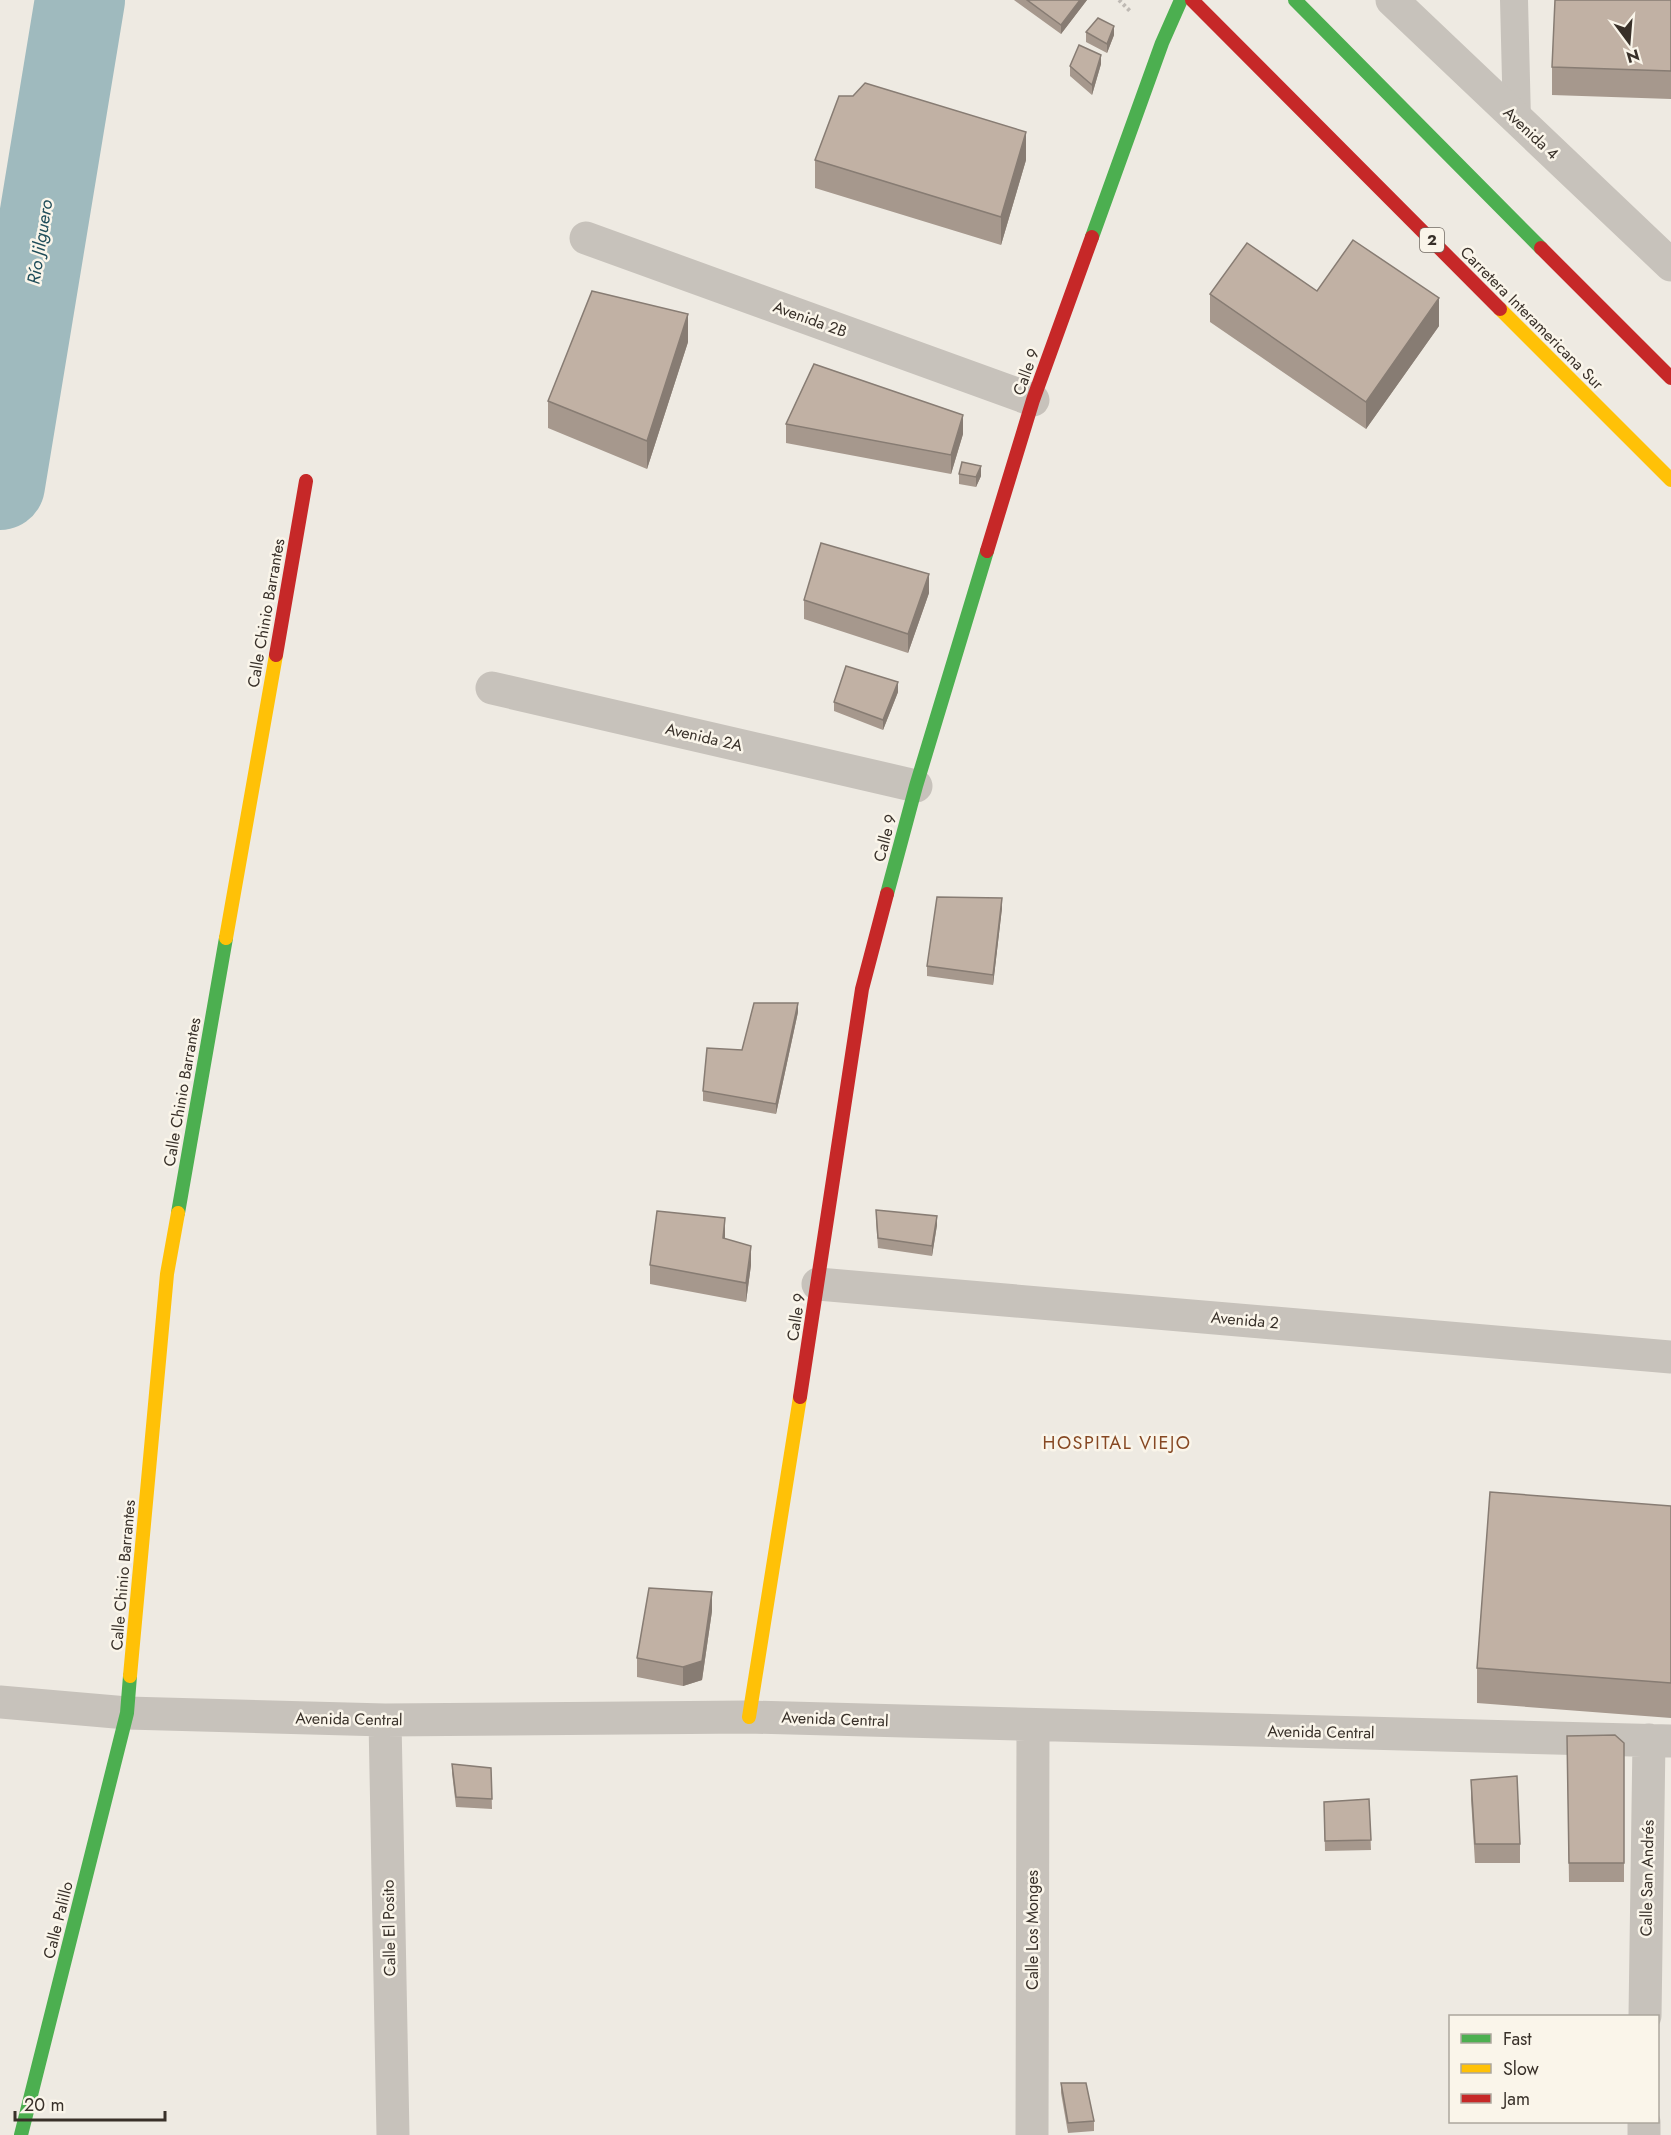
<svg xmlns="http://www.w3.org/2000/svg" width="1671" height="2135" viewBox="0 0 1671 2135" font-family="Jost,sans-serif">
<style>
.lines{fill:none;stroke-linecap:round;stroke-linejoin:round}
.river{stroke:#9fbabe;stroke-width:90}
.path{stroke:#bfbab4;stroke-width:4;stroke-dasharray:3 3;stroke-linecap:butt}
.lane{stroke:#c7c2bb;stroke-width:28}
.street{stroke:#c7c2bb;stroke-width:33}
.fast{stroke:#4caf50;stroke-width:14}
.slow{stroke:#ffc107;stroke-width:14}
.jam{stroke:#c62828;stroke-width:14}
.wall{fill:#a6988d}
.shaded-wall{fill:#877c73}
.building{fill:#c1b1a4;stroke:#877c73;stroke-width:1.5}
.labels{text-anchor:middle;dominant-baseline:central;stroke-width:5;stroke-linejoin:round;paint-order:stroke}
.shield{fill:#faf5ea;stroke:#726b63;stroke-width:1.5}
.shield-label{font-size:15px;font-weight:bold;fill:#383029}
.street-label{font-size:16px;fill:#383029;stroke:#faf5ea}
.water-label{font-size:18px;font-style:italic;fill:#1f4d59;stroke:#faf5ea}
.neighbourhood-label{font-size:18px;letter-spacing:1.5px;fill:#864823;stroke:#faf5ea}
</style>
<rect width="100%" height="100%" fill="#eeeae2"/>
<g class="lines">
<!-- river -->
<path class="river" d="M0,485L80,0"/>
<!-- path -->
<path class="path" d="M1119,0L1130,11"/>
<!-- lane -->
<path class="lane" d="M1514,0L1517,120"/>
<!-- street -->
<path class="street" d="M1392,0L1671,265
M586,238L1033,400
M492,688L916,786
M818,1284L1671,1357
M0,1702L127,1713L385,1720L749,1717L1671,1741
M385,1720L393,2135
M1645,2016L1649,1740
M1032,2135L1033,1725
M1644,2135V2122"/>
<!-- fast -->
<path class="fast" d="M1295,0L1541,248
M1092,237L1162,43L1181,0
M887,894L916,786L987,551
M178,1213L226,938
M21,2135L127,1713L130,1676"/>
<!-- slow -->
<path class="slow" d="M1500,309L1671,480
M226,938L276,655
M130,1676L167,1274L178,1213
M749,1717L800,1397"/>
<!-- jam -->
<path class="jam" d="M1192,0L1500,309
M1541,248L1671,378
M987,551L1033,400L1092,237
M276,655L306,481
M800,1397L862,989L887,894"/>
</g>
<!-- wall -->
<path class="wall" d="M1014,0H1087L1061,34Z
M1671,0V99L1552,95V67Z
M1086,32L1114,35L1107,53L1086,42Z
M1101,64L1092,95L1070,76V66Z
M853,96L1026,160L1001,245L815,188V160Z
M1317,291L1439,326L1366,429L1210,322V294Z
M688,342L647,469L548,428V401Z
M786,424L963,434L951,474L786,443Z
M959,474L981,476L976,487L959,484Z
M929,593L908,653L804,619V600Z
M898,692L883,730L834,711V702Z
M1002,908L993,985L927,976V966Z
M798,1012L776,1114L703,1101V1091L742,1050Z
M876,1220L937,1225L932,1256L878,1248Z
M725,1239L751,1265L746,1302L650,1284V1265Z
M1671,1506V1718L1477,1703V1668Z
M712,1611L702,1680L683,1686L637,1677V1658Z
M1567,1736L1624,1743V1882H1569Z
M452,1764L491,1768L492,1809L456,1807L452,1773Z
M1471,1780L1520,1844V1863H1475L1471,1799Z
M1369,1799L1371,1850L1325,1851L1324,1802Z
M1061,2083L1094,2121V2131L1068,2133L1061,2093Z"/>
<!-- shaded-wall -->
<path class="shaded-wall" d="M1080,0H1087L1061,34V25Z
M1114,26V35L1107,53V44Z
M1101,55V64L1092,95V85Z
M1026,132V160L1001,245V217Z
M1439,298V326L1366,429V402Z
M688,314V342L647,469V441Z
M963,415V434L951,474V455Z
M981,466V476L976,487V477Z
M929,574V593L908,653V634Z
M898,682V692L883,730V720Z
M1002,898V908L993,985V975Z
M798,1003V1012L776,1114V1104Z
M937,1216V1225L932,1256V1246Z
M725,1218V1237L723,1258V1238Z
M751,1246V1265L746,1302V1283Z
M712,1592V1611L702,1680L683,1686V1667Z"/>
<!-- building -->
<path class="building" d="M1027,0H1080L1061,25Z
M1555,0H1671V71L1552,67Z
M1098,18L1114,26L1107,44L1086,32Z
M1079,45L1101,55L1092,85L1070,66Z
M865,83L1026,132L1001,217L815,160L839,96H853Z
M1353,240L1439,298L1366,402L1210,294L1247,243L1317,291Z
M592,291L688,314L647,441L548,401Z
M814,364L963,415L951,455L786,424Z
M962,462L981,466L976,477L959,474Z
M821,543L929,574L908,634L804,600Z
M846,666L898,682L883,720L834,702Z
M937,897L1002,898L993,975L927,966Z
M754,1003H798L776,1104L703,1091L707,1048L742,1050Z
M876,1210L937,1216L932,1246L878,1238Z
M657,1211L725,1218L723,1238L751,1246L746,1283L650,1265Z
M1490,1492L1671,1506V1683L1477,1668Z
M649,1588L712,1592L702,1661L683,1667L637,1658Z
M1615,1735L1624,1743V1863H1569L1567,1736Z
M452,1764L491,1768L492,1799L456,1797Z
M1517,1776L1520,1844H1475L1471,1780Z
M1369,1799L1371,1840L1325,1841L1324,1802Z
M1061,2083H1086L1094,2121L1068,2123Z"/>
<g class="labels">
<!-- shield labels -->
<rect class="shield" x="1420" y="228" width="24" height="24" rx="4.5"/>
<g class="shield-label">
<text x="1432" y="240">2</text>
</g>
<!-- street labels -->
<g class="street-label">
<text transform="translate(1531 133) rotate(43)">Avenida 4</text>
<text transform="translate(1532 318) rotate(45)">Carretera Interamericana Sur</text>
<text transform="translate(810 319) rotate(20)">Avenida 2B</text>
<text transform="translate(1026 372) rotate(-70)">Calle 9</text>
<text transform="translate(266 613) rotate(-80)">Calle Chinio Barrantes</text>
<text transform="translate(704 737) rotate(13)">Avenida 2A</text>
<text transform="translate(885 838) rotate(-75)">Calle 9</text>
<text transform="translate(182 1092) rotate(-80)">Calle Chinio Barrantes</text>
<text transform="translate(796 1317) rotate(-81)">Calle 9</text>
<text transform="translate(1245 1320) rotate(5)">Avenida 2</text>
<text transform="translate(123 1575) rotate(-85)">Calle Chinio Barrantes</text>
<text transform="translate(349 1719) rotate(1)">Avenida Central</text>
<text transform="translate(835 1719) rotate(2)">Avenida Central</text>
<text transform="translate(1321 1732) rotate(1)">Avenida Central</text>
<text transform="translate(1647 1878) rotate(-89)">Calle San Andrés</text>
<text transform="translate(58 1920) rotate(-76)">Calle Palillo</text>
<text transform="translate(389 1928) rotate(-91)">Calle El Posito</text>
<text transform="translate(1032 1930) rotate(-90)">Calle Los Monges</text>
</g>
<!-- water labels -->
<g class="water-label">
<text transform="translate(40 242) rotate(-81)">Río Jilguero</text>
</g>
<!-- neighbourhood labels -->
<g class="neighbourhood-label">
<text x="1117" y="1443">HOSPITAL VIEJO</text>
</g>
</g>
<!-- legend -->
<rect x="1449" y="2015" width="210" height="108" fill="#faf5ea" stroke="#aca69d" stroke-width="1.5"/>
<rect x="1461" y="2034" width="30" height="9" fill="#4caf50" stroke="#aca69d" stroke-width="1.5"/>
<text x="1503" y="2045" font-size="18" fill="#383029">Fast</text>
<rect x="1461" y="2064" width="30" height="9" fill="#ffc107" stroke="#aca69d" stroke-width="1.5"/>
<text x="1503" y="2075" font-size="18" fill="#383029">Slow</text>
<rect x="1461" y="2094" width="30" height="9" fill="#c62828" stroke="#aca69d" stroke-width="1.5"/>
<text x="1503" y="2105" font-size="18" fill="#383029">Jam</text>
<!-- north arrow -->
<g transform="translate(1629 42) rotate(164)" stroke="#faf5ea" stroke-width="4.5" paint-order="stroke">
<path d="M0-4.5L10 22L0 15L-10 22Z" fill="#383029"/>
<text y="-9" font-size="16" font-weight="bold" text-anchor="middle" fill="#383029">N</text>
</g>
<!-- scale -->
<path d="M15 2111v9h150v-9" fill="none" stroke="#383029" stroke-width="3"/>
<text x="24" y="2111" font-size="18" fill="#383029" stroke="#faf5ea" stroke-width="4.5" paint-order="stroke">20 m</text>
</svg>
